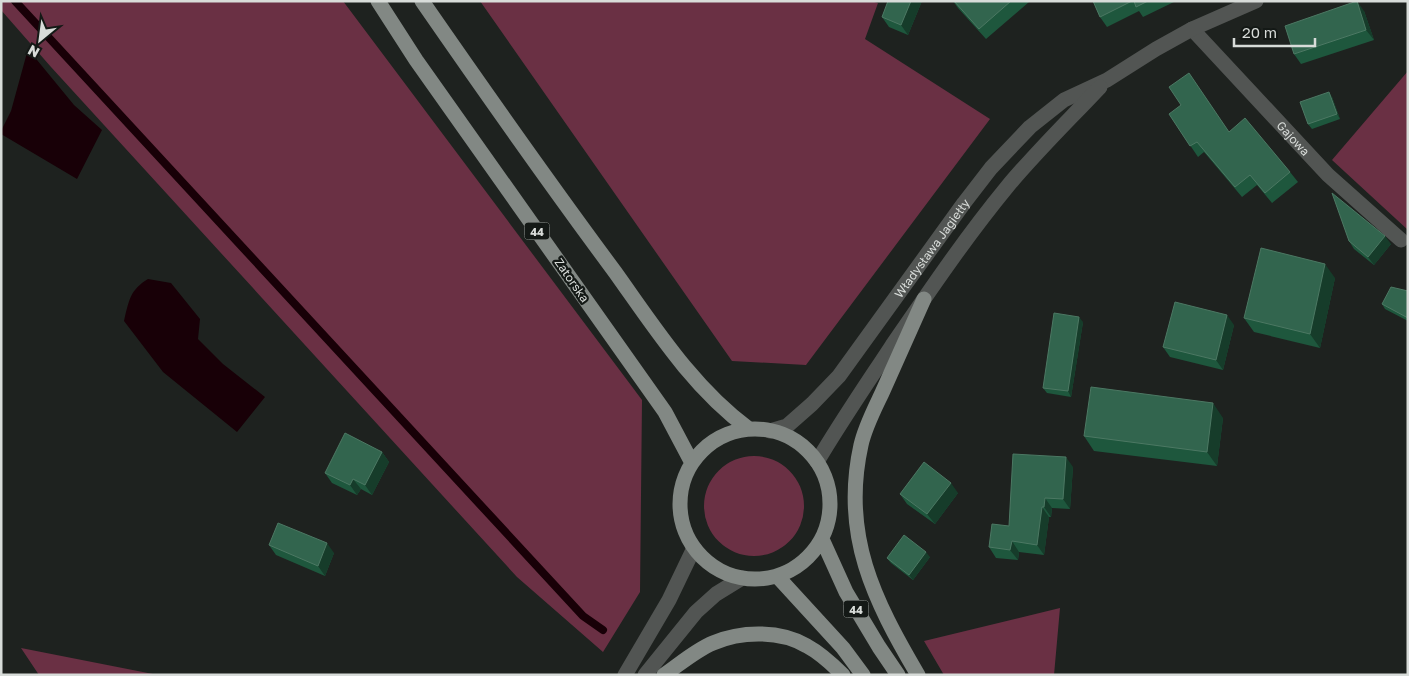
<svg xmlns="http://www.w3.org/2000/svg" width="1409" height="676" viewBox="0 0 1409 676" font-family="'Golos Text',sans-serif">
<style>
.green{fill:#6a3044}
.water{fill:#180007}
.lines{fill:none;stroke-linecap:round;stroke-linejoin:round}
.stream{stroke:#180007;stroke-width:8}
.minor{stroke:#525553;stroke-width:15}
.major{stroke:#828884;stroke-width:15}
.wall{fill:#1e573d}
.shaded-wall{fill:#163c2a}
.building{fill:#32654e;stroke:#4c7863}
.labels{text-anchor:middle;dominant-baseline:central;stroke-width:4.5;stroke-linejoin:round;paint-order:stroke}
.shield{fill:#141916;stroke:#9da29e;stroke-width:1}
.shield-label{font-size:11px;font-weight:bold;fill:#d8dcd9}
.street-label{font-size:12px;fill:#d8dcd9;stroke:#141916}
</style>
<rect width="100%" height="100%" fill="#1e221f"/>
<!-- green -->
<path class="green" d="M1,1H343L642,400L640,592L603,652L517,577L51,67L1,10Z
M480,1H871L878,3L865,39L990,119L806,365L732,361Z
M1408,71V230L1332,160Z
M704 506a50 50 0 1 1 100 0a50 50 0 1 1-100 0Z
M1060,608L1054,675H944L924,641Z
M21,648L158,675H39Z"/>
<!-- water -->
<path class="water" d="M28,49L74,105L102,130L77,179L1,134V131L11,111Z
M148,279L171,283L200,319L198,339L223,364L265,397L237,432L163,372L124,321C129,300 130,290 148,279Z"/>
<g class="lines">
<!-- stream -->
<path class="stream" d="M15,1L583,616L603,630"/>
<!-- minor -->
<g class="minor">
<path id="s1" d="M1192,29L1328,175L1401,240"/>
<path id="s2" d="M770,431L787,426L812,404L839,376L964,203L991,168L1030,127L1064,100L1107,80L1156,49L1192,29L1256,1"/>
<path d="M817,462C840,423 866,385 891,347C928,293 965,238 1007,187C1036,152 1069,120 1100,87"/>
<path d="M625,675L669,600L694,548"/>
<path d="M645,675L696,612L716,594L742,578"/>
</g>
<!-- major -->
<path class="major" d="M378,1L416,60L665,412L692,463
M422,1C485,92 549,183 615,272C655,328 693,388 749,429
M680 504a75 75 0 1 1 150 0a75 75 0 1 1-150 0Z
M822,539L846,592L879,647L898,675
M777,576L843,648L863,675
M664,675C680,664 696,650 713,643C741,631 780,630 807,646C820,653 832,664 843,675
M918,675C874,600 841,535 861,445C865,427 874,410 882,393C896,361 910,330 924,299"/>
</g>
<!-- wall -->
<path class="wall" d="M888,1H922L908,35L889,27L882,17Z
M953,1L1029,2L986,39L958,8Z
M1093,1H1176L1143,17L1139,11L1107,27L1100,17Z
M1364,11L1374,40L1301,64L1294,54Z
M1332,97L1340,119L1312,129L1308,124Z
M1169,114L1229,132L1290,172L1298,182L1272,203L1257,185L1242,197L1204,152L1198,157Z
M1349,241L1391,244L1374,265L1354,249Z
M1335,278L1320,348L1254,332L1244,318Z
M1408,291V321L1385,309L1382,304Z
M1083,322L1071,397L1047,393L1043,388Z
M1234,325L1223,370L1170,357L1163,347Z
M1223,418L1217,466L1094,451L1084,436Z
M382,452L389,462L372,495L361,489L357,495L332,483L325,473Z
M1073,467L1070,509L1052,508L1051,517H1049L1044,555L1019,552L1018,560L996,558L989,547Z
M958,493L935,524L907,504L900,494Z
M269,545L334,553L325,576L276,555Z
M930,557L913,580L891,563L887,558Z"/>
<!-- shaded-wall -->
<path class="shaded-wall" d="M911,1H922L908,35L901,25Z
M1357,1L1364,11L1374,40L1366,30Z
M1329,92L1332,97L1340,119L1337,114Z
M1385,236L1391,244L1374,265L1368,257Z
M1325,264L1335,278L1320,348L1310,334Z
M1227,315L1234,325L1223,370L1216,360Z
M1079,317L1083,322L1071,397L1068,391Z
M1213,403L1223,418L1217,466L1207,452Z
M382,452L389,462L372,495L365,485Z
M1066,457L1073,467L1070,509L1063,499Z
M353,479L361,489L357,495L350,485Z
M951,483L958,493L935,524L927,514Z
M1045,498L1052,508L1051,517L1044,507Z
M1042,507L1049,517L1044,555L1037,545Z
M1012,541L1019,552L1018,560L1010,550Z
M327,543L334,553L325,576L318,566Z
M926,552L930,557L913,580L909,575Z"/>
<!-- building -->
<path class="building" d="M888,1H911L901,25L882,17Z
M954,1H1011L979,29Z
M1093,1H1132L1100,17Z
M1134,1H1148L1136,7Z
M1357,1L1366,30L1294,54L1285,26Z
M1189,73L1229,132L1245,118L1290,172L1265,193L1250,175L1235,187L1197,142L1190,146L1169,114L1181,105L1169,87Z
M1329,92L1337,114L1308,124L1300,102Z
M1332,193L1385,236L1368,257L1349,241Z
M1261,248L1325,264L1310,334L1244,318Z
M1391,287L1408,291V318L1382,304Z
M1175,302L1227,315L1216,360L1163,347Z
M1054,313L1079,317L1068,391L1043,388Z
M1091,387L1213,403L1207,452L1084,436Z
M345,433L382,452L365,485L353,479L350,485L325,473Z
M1013,454L1066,457L1063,499L1045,498L1044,507H1042L1037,545L1012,541L1010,550L989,547L992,524L1009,526Z
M924,462L951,483L927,514L900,494Z
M278,523L327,543L318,566L269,545Z
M904,535L926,552L909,575L887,558Z"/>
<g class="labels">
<!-- shield labels -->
<g class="shield">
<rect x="524.5" y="222.5" width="25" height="17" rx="4"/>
<rect x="843.5" y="600.5" width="25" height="17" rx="4"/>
</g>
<g class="shield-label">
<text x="537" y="231">44</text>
<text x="856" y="609">44</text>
</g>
<!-- street labels -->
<g class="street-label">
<text stroke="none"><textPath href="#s1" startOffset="149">Gajowa</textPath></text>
<text stroke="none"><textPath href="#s2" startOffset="248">Władysława Jagiełły</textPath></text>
<text transform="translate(572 280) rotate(55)">Zatorska</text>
</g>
</g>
<!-- border -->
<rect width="1409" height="676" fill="none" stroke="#d8dcd9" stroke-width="5"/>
<!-- north arrow -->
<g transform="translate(40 40) rotate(209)" stroke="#141916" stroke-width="4" paint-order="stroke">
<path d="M0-4L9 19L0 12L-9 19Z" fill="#d8dcd9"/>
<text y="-8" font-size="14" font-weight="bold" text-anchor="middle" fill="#d8dcd9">N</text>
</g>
<!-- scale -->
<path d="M1234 38v8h81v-8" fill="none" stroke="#d8dcd9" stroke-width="2.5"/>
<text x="1242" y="38" font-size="15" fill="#d8dcd9" stroke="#141916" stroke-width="4" paint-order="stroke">20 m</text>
</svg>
